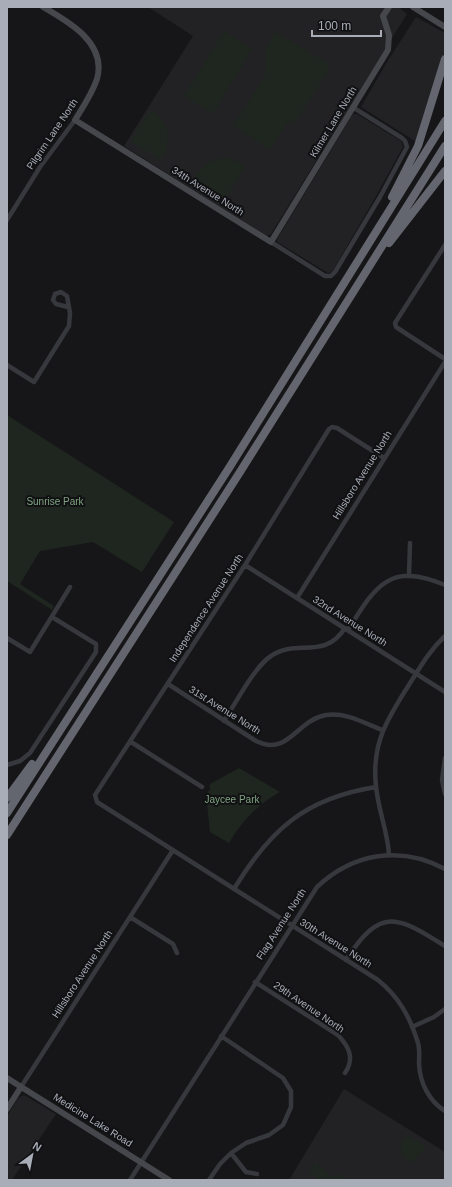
<svg xmlns="http://www.w3.org/2000/svg" width="452" height="1187" viewBox="0 0 452 1187" font-family="Helvetica,sans-serif">
<style>
.built{fill:#222225}
.green{fill:#1e261f}
.lines{fill:none;stroke-linecap:round;stroke-linejoin:round}
.street{stroke:#37383d;stroke-width:4.5}
.secondary{stroke:#45474d;stroke-width:6}
.highway{stroke:#63666e;stroke-width:8}
.labels{text-anchor:middle;dominant-baseline:central;stroke-width:4;stroke-linejoin:round;paint-order:stroke}
.street-label{font-size:10px;fill:#a8adb8;stroke:#111113}
.park-label{font-size:10px;fill:#7fa381;stroke:#111113}
</style>
<rect width="100%" height="100%" fill="#161618"/>
<!-- built -->
<path class="built" d="M148,7H398L407,14L271,234L266,236L124,146L193,36Z
M416,17L445,33V51L439,65L418,143L361,107L387,62Z
M353,114H357L401,141L403,147L375,198L332,272L328,273L277,242V239Z
M344,1089L445,1152V1180H289Z
M24,1095L56,1114L12,1180H7V1116L18,1098Z"/>
<!-- green -->
<path class="green" d="M224,31L252,49L213,114L184,96Z
M275,32L328,63L329,70L294,124L289,120L270,150L233,126L265,76L266,50Z
M151,109C171,126 172,137 161,160L133,143L131,140Z
M230,158L246,166L226,198L222,199L192,181C203,163 210,159 230,158Z
M7,415L174,522L142,572L93,542L40,551L20,584L54,606L52,610L7,581Z
M239,768L280,792C258,804 241,822 229,843L210,832L206,794L210,790V784Z
M408,1136L424,1145V1150L412,1163C401,1156 395,1145 408,1136Z
M316,1163L332,1177L339,1174L346,1180H319L309,1171Z"/>
<g class="lines">
<!-- street -->
<path class="street" d="M7,220L40,167L75,120
M271,242L325,276H331L335,272L380,197L407,147L405,141L402,138L354,108
M445,245L395,323L396,327L445,359
M7,365L34,382L69,326L70,313L67,296L61,292L55,294L53,300L56,304L68,307
M384,458L337,428L332,427L329,429L245,565L95,795L97,802L378,980C399,997 410,1017 418,1043C420,1050 419,1057 419,1064C420,1083 429,1101 445,1111
M245,565L445,692
M409,576L410,543
M297,598L445,362
M348,630C375,587 389,561 445,585
M7,638L30,652L70,587
M168,684L256,741C289,757 296,720 326,715C346,712 364,723 382,730
M224,721C236,703 254,667 271,656C296,638 324,661 345,628
M131,742L202,787
M445,758L442,780L445,794
M7,765L20,761L30,753L96,652V644L52,617
M389,855C388,832 378,810 376,786C371,742 389,716 412,680C422,664 431,649 445,636
M234,889C270,830 305,798 376,787
M130,917L173,944L177,953
M346,960C381,906 397,916 445,946
M255,982L338,1035C349,1047 355,1058 345,1073
M412,1027L434,1017L445,1009
M21,1087L173,850
M231,1153L246,1172L257,1174
M130,1180L317,887C353,853 401,845 445,869
M209,1180L220,1164L231,1153L246,1143L269,1135L283,1125L291,1107V1091L283,1078L221,1036"/>
<!-- secondary -->
<path class="secondary" d="M43,7C69,22 107,43 97,79C92,94 83,107 75,120L271,242L388,50L389,35L383,16L389,7
M413,7L445,27
M7,1078L169,1180
M7,1109L21,1087"/>
<!-- highway -->
<path class="highway" d="M392,197L418,146L445,59
M389,243L445,171
M7,798L32,764
M7,813L229,468L445,121
M7,835L240,472L445,146"/>
</g>
<g class="labels">
<!-- street labels -->
<g class="street-label">
<text transform="translate(333 122) rotate(-59)">Kilmer Lane North</text>
<text transform="translate(52 134) rotate(-56)">Pilgrim Lane North</text>
<text transform="translate(208 191) rotate(32)">34th Avenue North</text>
<text transform="translate(362 475) rotate(-58)">Hillsboro Avenue North</text>
<text transform="translate(206 608) rotate(-57)">Independence Avenue North</text>
<text transform="translate(350 621) rotate(32)">32nd Avenue North</text>
<text transform="translate(225 710) rotate(32)">31st Avenue North</text>
<text transform="translate(281 924) rotate(-57)">Flag Avenue North</text>
<text transform="translate(336 943) rotate(32)">30th Avenue North</text>
<text transform="translate(82 974) rotate(-57)">Hillsboro Avenue North</text>
<text transform="translate(309 1007) rotate(34)">29th Avenue North</text>
<text transform="translate(93 1120) rotate(32)">Medicine Lake Road</text>
</g>
<!-- park labels -->
<g class="park-label">
<text x="55" y="501">Sunrise Park</text>
<text x="232" y="799">Jaycee Park</text>
</g>
</g>
<!-- border -->
<rect width="452" height="1187" fill="none" stroke="#a8adb8" stroke-width="16"/>
<!-- north arrow -->
<g transform="translate(32 1155) rotate(32)" stroke="#111113" stroke-width="3" paint-order="stroke">
<path d="M0-3L7 15L0 10L-7 15Z" fill="#a8adb8"/>
<text y="-6" font-size="11" font-weight="bold" text-anchor="middle" fill="#a8adb8">N</text>
</g>
<!-- scale -->
<path d="M312 30v6h69v-6" fill="none" stroke="#a8adb8" stroke-width="2"/>
<text x="318" y="30" font-size="12" fill="#a8adb8" stroke="#111113" stroke-width="3" paint-order="stroke">100 m</text>
</svg>
